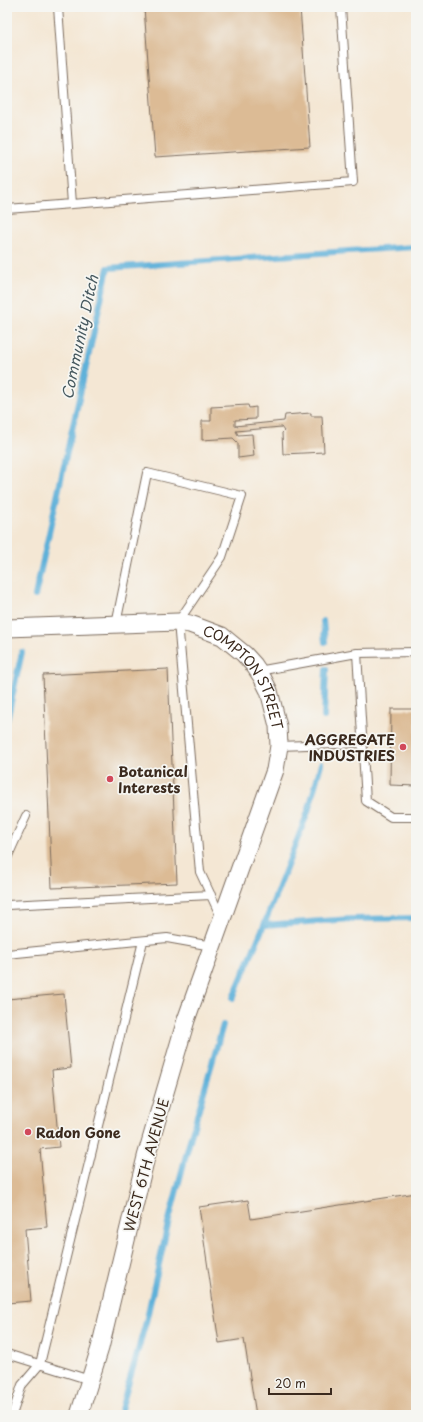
<svg xmlns="http://www.w3.org/2000/svg" width="423" height="1422" viewBox="0 0 423 1422" font-family="'Playpen Sans',sans-serif">
<style>
.lines{fill:none;stroke-linecap:round;stroke-linejoin:round}
.stream{stroke:#5eb1d9;stroke-width:6}
.building{fill:#dcbb95}
.lane-casing{stroke:#7c6c5e;stroke-width:10}
.street-casing{stroke:#7c6c5e;stroke-width:19}
.lane{stroke:#fff;stroke-width:8}
.street{stroke:#fff;stroke-width:17}
.poi-dot{fill:#d1495b;stroke:#f6f6f2;stroke-width:1.5}
.labels{text-anchor:middle;dominant-baseline:central;stroke-width:3.5;stroke-linejoin:round;paint-order:stroke}
.street-label{font-size:14px;fill:#3b2a1e;stroke:#f6f6f2}
.poi-label{font-size:14px;font-weight:bold;fill:#3b2a1e;stroke:#f6f6f2;text-anchor:start}
.water-label{font-size:15px;font-style:italic;fill:#47595f;stroke:#f6f6f2}
</style>
<rect width="100%" height="100%" fill="#f6f6f2"/>
<filter id="ink" filterUnits="userSpaceOnUse"><feTurbulence type="fractalNoise" baseFrequency=".025" numOctaves="2"/><feDisplacementMap in="SourceGraphic" scale="8" xChannelSelector="R" yChannelSelector="G"/><feConvolveMatrix kernelMatrix="1 2 1 2 8 2 1 2 1" color-interpolation-filters="sRGB"/></filter>
<filter id="wash" filterUnits="userSpaceOnUse"><feTurbulence type="fractalNoise" baseFrequency=".012" numOctaves="4" result="noise"/><feDisplacementMap in="SourceGraphic" scale="16" xChannelSelector="R" yChannelSelector="G"/><feGaussianBlur stdDeviation="0.9" result="paint"/><feColorMatrix in="noise" values="0 0 0 0 0 0 0 0 0 0 0 0 0 0 0 0 0 1.4 0 .05"/><feComposite in="paint" operator="in"/></filter>
<g filter="url(#wash)">
<rect width="100%" height="100%" fill="#f4e7d4"/>
<g class="lines">
<!-- stream -->
<path class="stream" d="M35,596L108,268L348,251L416,247
M323,621L325,642
M324,717L326,669
M7,720L22,652
M264,925L352,919L416,918
M233,998L264,925L308,812L321,764
M120,1413L146,1322L168,1224L190,1140L223,1025"/>
</g>
<g id="blocks">
<!-- building -->
<path class="building" d="M144,7H300L310,147L155,157Z
M248,405L249,408L256,407V419L235,420V426L284,421L285,415L311,413V416H322L324,452L283,454L282,433L284,431L281,427L236,431L238,435L252,434L254,456L238,458V443L233,438L202,440V421H211V407Z
M168,669L177,883L52,888L43,675Z
M391,709H416V786L390,785Z
M64,994L71,1068L52,1070L59,1147L40,1149L47,1227L25,1229L31,1301L7,1303V999Z
M416,1193V1415H256L244,1339L219,1343L199,1207L248,1200L251,1219Z"/>
</g>
</g>
<g filter="url(#ink)">
<use href="#blocks" fill-opacity="0" stroke="#7c6c5e" stroke-width="1"/>
<g class="lines">
<!-- lane casing -->
<g class="lane-casing">
<path id="lane" d="M58,7L72,204L353,182L341,7
M7,209L72,204
M116,624L147,473L242,496L222,557L178,622L200,872L221,917
M416,652L357,653L366,801L391,817H416
M258,671L357,653
M279,746L363,743
M7,858L26,816
M7,905L211,895
M7,954L167,938L212,946
M7,1354L90,1380
M12,1415L22,1385L40,1364L143,941"/>
</g>
<!-- street casing -->
<g class="street-casing">
<g id="street">
<path id="s1" d="M7,628L178,622L190,624L222,636L244,654L254,665L262,677L269,691L278,726L279,746L275,770L186,1020L146,1157L100,1348L79,1415"/>
</g>
</g>
<!-- lane -->
<use href="#lane" class="lane"/>
<!-- street -->
<use href="#street" class="street"/>
</g>
</g>
<!-- markers -->
<g class="poi-dot">
<circle cx="403" cy="747" r="4"/>
<circle cx="110" cy="779" r="4"/>
<circle cx="28" cy="1132" r="4"/>
</g>
<g class="labels">
<!-- street labels -->
<g class="street-label">
<text stroke="none"><textPath href="#s1" startOffset="264">COMPTON STREET</textPath></text>
<text transform="translate(146 1165) rotate(-75)">WEST 6TH AVENUE</text>
</g>
<!-- poi labels -->
<g class="poi-label">
<text x="395" y="739" text-anchor="end">AGGREGATE<tspan x="395" dy="16">INDUSTRIES</tspan></text>
<text x="118" y="771">Botanical<tspan x="118" dy="16">Interests</tspan></text>
<text x="36" y="1132">Radon Gone</text>
</g>
<!-- water labels -->
<g class="water-label">
<text transform="translate(79 337) rotate(-78)">Community Ditch</text>
</g>
</g>
<!-- margin -->
<rect width="423" height="1422" fill="none" stroke="#f6f6f2" stroke-width="24"/>
<!-- scale -->
<path d="M269 1388v6h62v-6" fill="none" stroke="#3b2a1e" stroke-width="2"/>
<text x="275" y="1388" font-size="12" fill="#3b2a1e" stroke="#f6f6f2" stroke-width="3" paint-order="stroke">20 m</text>
</svg>
